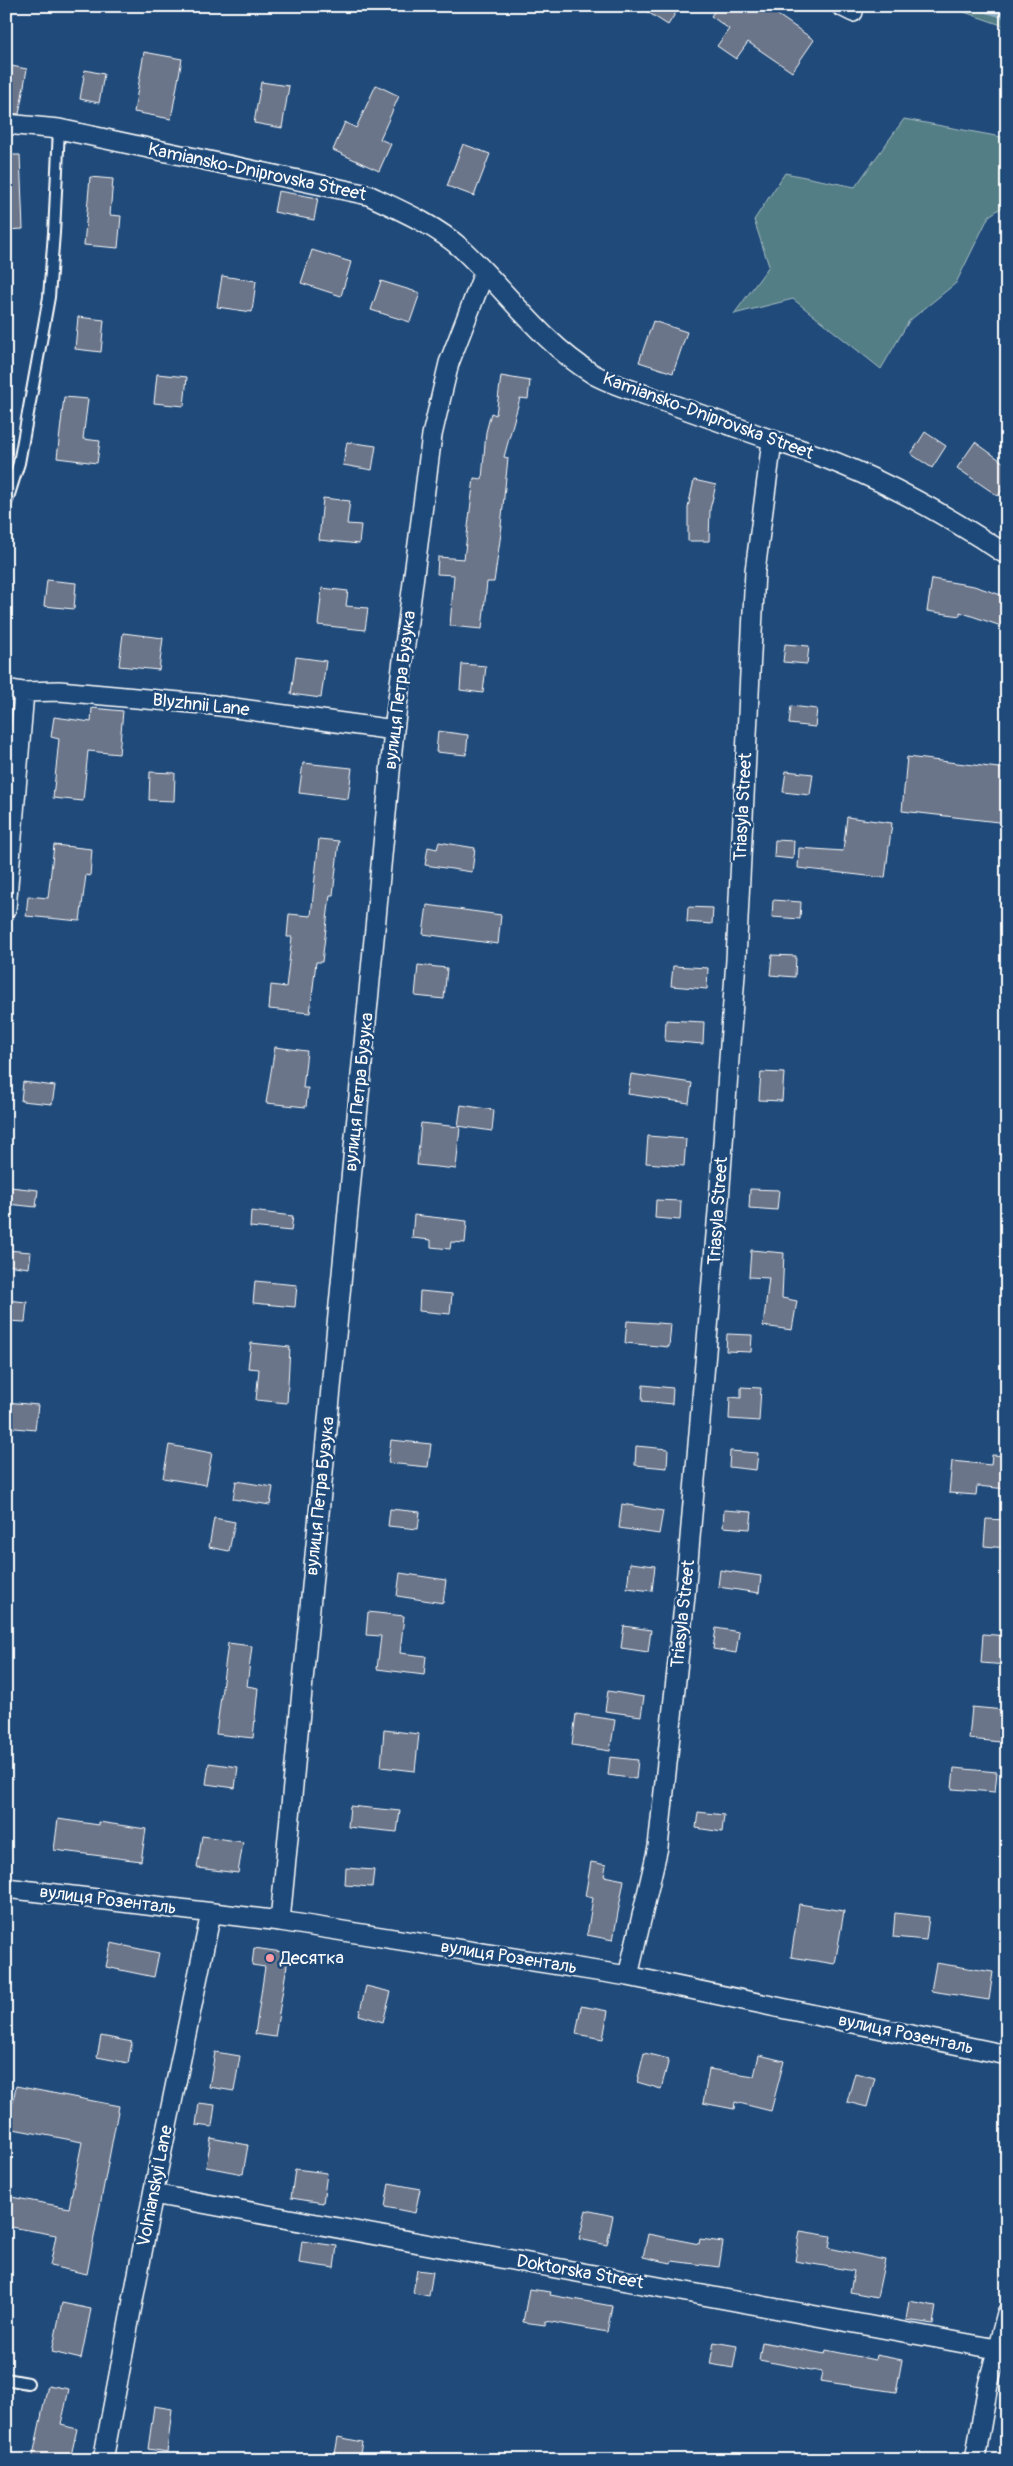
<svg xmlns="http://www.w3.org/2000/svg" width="1013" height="2466" viewBox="0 0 1013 2466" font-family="Pangolin,sans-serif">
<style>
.green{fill:#537e86;stroke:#a9bec2}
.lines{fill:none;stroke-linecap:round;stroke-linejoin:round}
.stream{stroke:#8cacc4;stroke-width:6}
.building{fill:#6b758a;stroke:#fff}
.service-casing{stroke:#fff;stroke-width:14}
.minor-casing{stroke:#fff;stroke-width:22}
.service{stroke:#1f4a7a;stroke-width:10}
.minor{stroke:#1f4a7a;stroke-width:19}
.poi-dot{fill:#ff9aa2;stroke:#1f4a7a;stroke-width:2}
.labels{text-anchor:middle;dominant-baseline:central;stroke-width:5;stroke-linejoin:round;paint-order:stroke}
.street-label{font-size:18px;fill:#fff;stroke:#1f4a7a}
.poi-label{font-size:18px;fill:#fff;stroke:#1f4a7a;text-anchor:start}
</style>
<rect width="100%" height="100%" fill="#1f4a7a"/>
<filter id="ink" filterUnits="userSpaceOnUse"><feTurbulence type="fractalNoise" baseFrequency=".02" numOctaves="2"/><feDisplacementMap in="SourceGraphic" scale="10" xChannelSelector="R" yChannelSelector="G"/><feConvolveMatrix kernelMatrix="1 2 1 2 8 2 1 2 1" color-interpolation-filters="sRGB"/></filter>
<g filter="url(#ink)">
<!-- green -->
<path class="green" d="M947,6H1007V27Z
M904,119L1007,138V204L989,216L956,283L909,321L881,369L793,299L734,314L769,266L754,220L785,173L855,187Z"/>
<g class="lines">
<!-- stream -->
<path class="stream" d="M973,6L1007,16"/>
</g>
<!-- building -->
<path class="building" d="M638,6H680L668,25Z
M718,6H765L814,40L792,72L748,42L736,59L717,46L729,29L711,16Z
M144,52L182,59L171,119L134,112Z
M6,65L27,69L19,114L6,113Z
M85,70L104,74L99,103L80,99Z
M261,82L289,86L282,128L254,123Z
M376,85L399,96L380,139L391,144L379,171L333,150L345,122L356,128Z
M463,144L490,154L474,196L447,186Z
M6,155H20L23,229L6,230Z
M90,177L113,179L110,215L121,216L118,248L84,245Z
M278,191L318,198L314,220L274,212Z
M312,250L351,262L341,296L301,283Z
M222,276L256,281L252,312L217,307Z
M381,281L420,293L410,322L371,310Z
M78,317L104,320L101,352L75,349Z
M653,321L687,332L673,373L639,362Z
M157,374L187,377L184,406L154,403Z
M501,376L530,381L528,399L520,398L504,457L508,458L501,526H502L494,582H487L482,629L450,626L454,575L437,574L438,557L464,559L474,478L482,479L486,432L491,413L496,415Z
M64,397L88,399L83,439L100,441L97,463L57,458Z
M925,432L946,446L932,468L911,454Z
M347,442L376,446L372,470L343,465Z
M975,442L1007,465V483L998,496L957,468Z
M694,480L716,485L710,509L709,541H688V507Z
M323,498L350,501L347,524L361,525L359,544L319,540Z
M932,579L974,586L1007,597V628L960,612V616L927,611Z
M47,580L76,583L74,609L44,606Z
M322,588L348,591L346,606L368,608L365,630L318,625Z
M123,633L163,638L159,670L119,666Z
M785,644L809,646L807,664L783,662Z
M296,657L326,661L321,698L291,694Z
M462,664L486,666L483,693L460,690Z
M791,706L817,709L815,727L789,724Z
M92,708L123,711L119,754L88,751L83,801L53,798L59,739L51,737L54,717L91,722Z
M438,731L468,735L466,755L436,752Z
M907,757L1007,769V823L902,811Z
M303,763L352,768L348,799L299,793Z
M786,771L813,774L810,795L783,792Z
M150,772L175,773L174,801L149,800Z
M847,817L892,823L885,878L798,868L799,848L843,851Z
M319,839L339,841L333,895H330L322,962H316L310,1013L269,1009L271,985L286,987L292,937H287L289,914L311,916Z
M775,840L794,841L793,859L774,857Z
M439,842L475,848L472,872L425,865L428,847L437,849Z
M54,845L92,849L90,876L86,875L80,921L26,916L28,896L48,898Z
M773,900L801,902L800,919L772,917Z
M427,905L501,915L498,944L423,934Z
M688,907L713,908L712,924L687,922Z
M772,955L796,956L795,977L770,975Z
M418,965L447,968L444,999L415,996Z
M673,966L708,968L707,989L671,986Z
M666,1020L704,1022L703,1044L665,1041Z
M275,1047L307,1051L303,1088H308L306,1107L266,1103Z
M761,1072L784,1073L782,1101L759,1100Z
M631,1074L692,1083L689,1103L628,1094Z
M23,1082L55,1086L52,1104L21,1101Z
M461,1105L494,1110L492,1131L458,1126Z
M421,1123L460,1127L456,1169L417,1165Z
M648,1136L686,1139L684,1166L646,1163Z
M10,1187L38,1190L36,1207L8,1204Z
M750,1189L779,1190L777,1210L749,1208Z
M656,1200L681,1201L680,1220L655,1218Z
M251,1211L293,1216L291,1231L250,1227Z
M414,1215L467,1221L465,1243L451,1242L450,1249L431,1247V1240L412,1238Z
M6,1250L31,1252L29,1268L6,1265Z
M751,1250L784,1253L782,1298L797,1301L792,1330L763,1326L769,1278L749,1277Z
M255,1281L297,1285L295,1307L253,1303Z
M420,1291L452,1294L450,1314L419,1311Z
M6,1300L27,1302L25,1322L6,1321Z
M627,1321L671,1324L669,1347L625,1343Z
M727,1334L752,1335L751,1352L726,1351Z
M251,1343L290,1347L287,1403L256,1400L259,1369L248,1368Z
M643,1385L673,1388L672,1404L642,1401Z
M741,1387L761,1388L759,1421L729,1419L730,1397L741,1398Z
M6,1402L38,1405L35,1430L6,1427Z
M391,1440L431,1444L428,1467L388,1463Z
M169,1445L212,1453L206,1485L163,1478Z
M636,1446L668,1449L667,1468L635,1465Z
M730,1451L758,1453L756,1470L729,1467Z
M992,1455L1007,1456V1489L977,1486L976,1495L949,1493L952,1461L991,1465Z
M236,1481L273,1487L270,1505L233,1499Z
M622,1504L663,1511L659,1534L619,1528Z
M390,1509L420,1512L418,1529L388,1526Z
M724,1510L752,1512L750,1529L723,1527Z
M214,1518L235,1522L229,1551L209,1547Z
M986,1519L1007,1520V1548L984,1546Z
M630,1563L655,1566L652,1591L627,1588Z
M720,1570L761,1576L759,1593L718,1587Z
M400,1573L446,1580L443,1603L397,1596Z
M368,1612L404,1616L400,1653L426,1656L424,1675L377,1669L381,1636L366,1635Z
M624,1626L651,1630L648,1652L621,1648Z
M716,1628L739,1632L736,1653L713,1649Z
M983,1634L1007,1636V1665L981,1663Z
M228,1643L252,1646L247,1686L258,1688L253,1738L216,1734Z
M608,1691L644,1697L641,1716L605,1711Z
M972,1707L1004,1710L1001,1742L969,1739Z
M576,1714L615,1720L610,1751L572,1745Z
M384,1730L419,1734L415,1771L381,1767Z
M610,1757L638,1760L636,1779L608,1775Z
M209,1763L238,1767L235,1788L206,1784Z
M954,1768L997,1772L995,1792L952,1789Z
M350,1806L400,1811L397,1832L348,1827Z
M698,1812L724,1815L722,1832L696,1828Z
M58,1819L99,1825V1822L146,1829L141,1861L54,1850Z
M202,1836L243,1842L238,1873L197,1868Z
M591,1862L606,1865L604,1876L624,1880L613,1940L587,1935L593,1898L585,1896Z
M346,1868L374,1870L372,1887L345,1885Z
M799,1904L844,1911L835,1964L791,1957Z
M895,1913L929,1917L926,1940L893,1937Z
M111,1943L159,1953L154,1977L106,1967Z
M254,1948L289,1953L275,2037L255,2034L265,1967L252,1965Z
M936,1963L993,1972L989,2000L931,1991Z
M366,1986L391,1992L383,2022L359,2015Z
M581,2006L608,2011L603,2039L576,2034Z
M101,2036L132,2042L128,2063L97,2057Z
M215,2052L240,2056L234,2091L209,2087Z
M644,2053L669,2059L661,2089L637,2082Z
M759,2055L784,2061L771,2111L735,2102L734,2109L703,2103L709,2069L754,2076Z
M855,2073L875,2078L867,2107L847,2102Z
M16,2086L119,2106L87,2274L50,2266L56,2235L6,2226V2196L69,2208L82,2142L8,2128Z
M199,2103L215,2105L212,2127L196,2125Z
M211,2138L248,2145L243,2174L206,2167Z
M295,2169L327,2173L323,2203L291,2198Z
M389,2183L420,2189L415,2213L385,2207Z
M586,2210L613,2216L607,2245L579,2239Z
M800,2231L831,2236L829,2248L885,2260L877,2297L850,2292L854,2271L795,2261Z
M648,2234L699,2244L700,2239L723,2242L719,2267L672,2261L671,2263L643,2257Z
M302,2241L337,2246L334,2268L299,2263Z
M417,2270L433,2272L429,2296L413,2293Z
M529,2289L551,2292L550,2295L612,2306L607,2332L546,2321L545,2325L523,2322Z
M909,2301L936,2306L933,2324L906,2320Z
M62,2303L91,2309L81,2359L52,2352Z
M714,2342L737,2346L733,2368L710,2364Z
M762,2342L825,2354L826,2350L875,2360L876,2355L902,2360L896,2392L820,2381L822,2372L759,2360Z
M48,2385L69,2389L61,2425L77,2429L70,2460H32Z
M154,2406L172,2409L167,2452L148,2449Z
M338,2437L362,2442L359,2460H334Z"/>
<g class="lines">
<!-- service casing -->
<g class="service-casing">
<path id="service" d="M6,504L19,463L49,297L54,233L59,129
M6,2379L28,2383"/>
</g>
<!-- minor casing -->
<g class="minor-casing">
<path id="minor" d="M841,6L853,12
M6,124L59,129L368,195C400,210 435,225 462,249C506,290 541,342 593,374C612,385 636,391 657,399C704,416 751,433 799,449C873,473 942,512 1007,555
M6,689L24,692L59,691L213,705L394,730
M6,909L24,692
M6,1888L280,1921L628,1976L1007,2055
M280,1921L394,730L432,435L449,363L484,273
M628,1976L658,1847L685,1596L719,1200L736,960L755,571L772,441
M153,2194L1007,2351
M103,2460L153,2194L211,1913
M975,2460L988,2385L1007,2313"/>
</g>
<!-- service -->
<use href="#service" class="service"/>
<!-- minor -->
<use href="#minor" class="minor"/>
</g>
</g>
<!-- markers -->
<circle class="poi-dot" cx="270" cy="1958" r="5"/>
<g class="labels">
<!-- street labels -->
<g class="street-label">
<text transform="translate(257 172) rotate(12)">Kamiansko-Dniprovska Street</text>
<text transform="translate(708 416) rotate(20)">Kamiansko-Dniprovska Street</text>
<text transform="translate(400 690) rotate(-83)">вулиця Петра Бузука</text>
<text transform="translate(201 705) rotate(6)">Blyzhnii Lane</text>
<text transform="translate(743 807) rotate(-87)">Triasyla Street</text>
<text transform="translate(359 1092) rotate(-84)">вулиця Петра Бузука</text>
<text transform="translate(718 1211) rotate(-86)">Triasyla Street</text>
<text transform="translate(320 1496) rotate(-84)">вулиця Петра Бузука</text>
<text transform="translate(683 1614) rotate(-84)">Triasyla Street</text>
<text transform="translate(108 1900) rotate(7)">вулиця Розенталь</text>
<text transform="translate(509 1957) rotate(9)">вулиця Розенталь</text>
<text transform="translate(906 2034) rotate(12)">вулиця Розенталь</text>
<text transform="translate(155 2186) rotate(-79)">Volnianskyi Lane</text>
<text transform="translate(580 2272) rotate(10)">Doktorska Street</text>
</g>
<!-- poi labels -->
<g class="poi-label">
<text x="280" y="1958">Десятка</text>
</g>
</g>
<!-- margin -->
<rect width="1013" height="2466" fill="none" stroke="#1f4a7a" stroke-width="25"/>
<rect x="12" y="12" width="988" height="2441" fill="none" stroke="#fff" stroke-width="2" filter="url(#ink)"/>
</svg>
